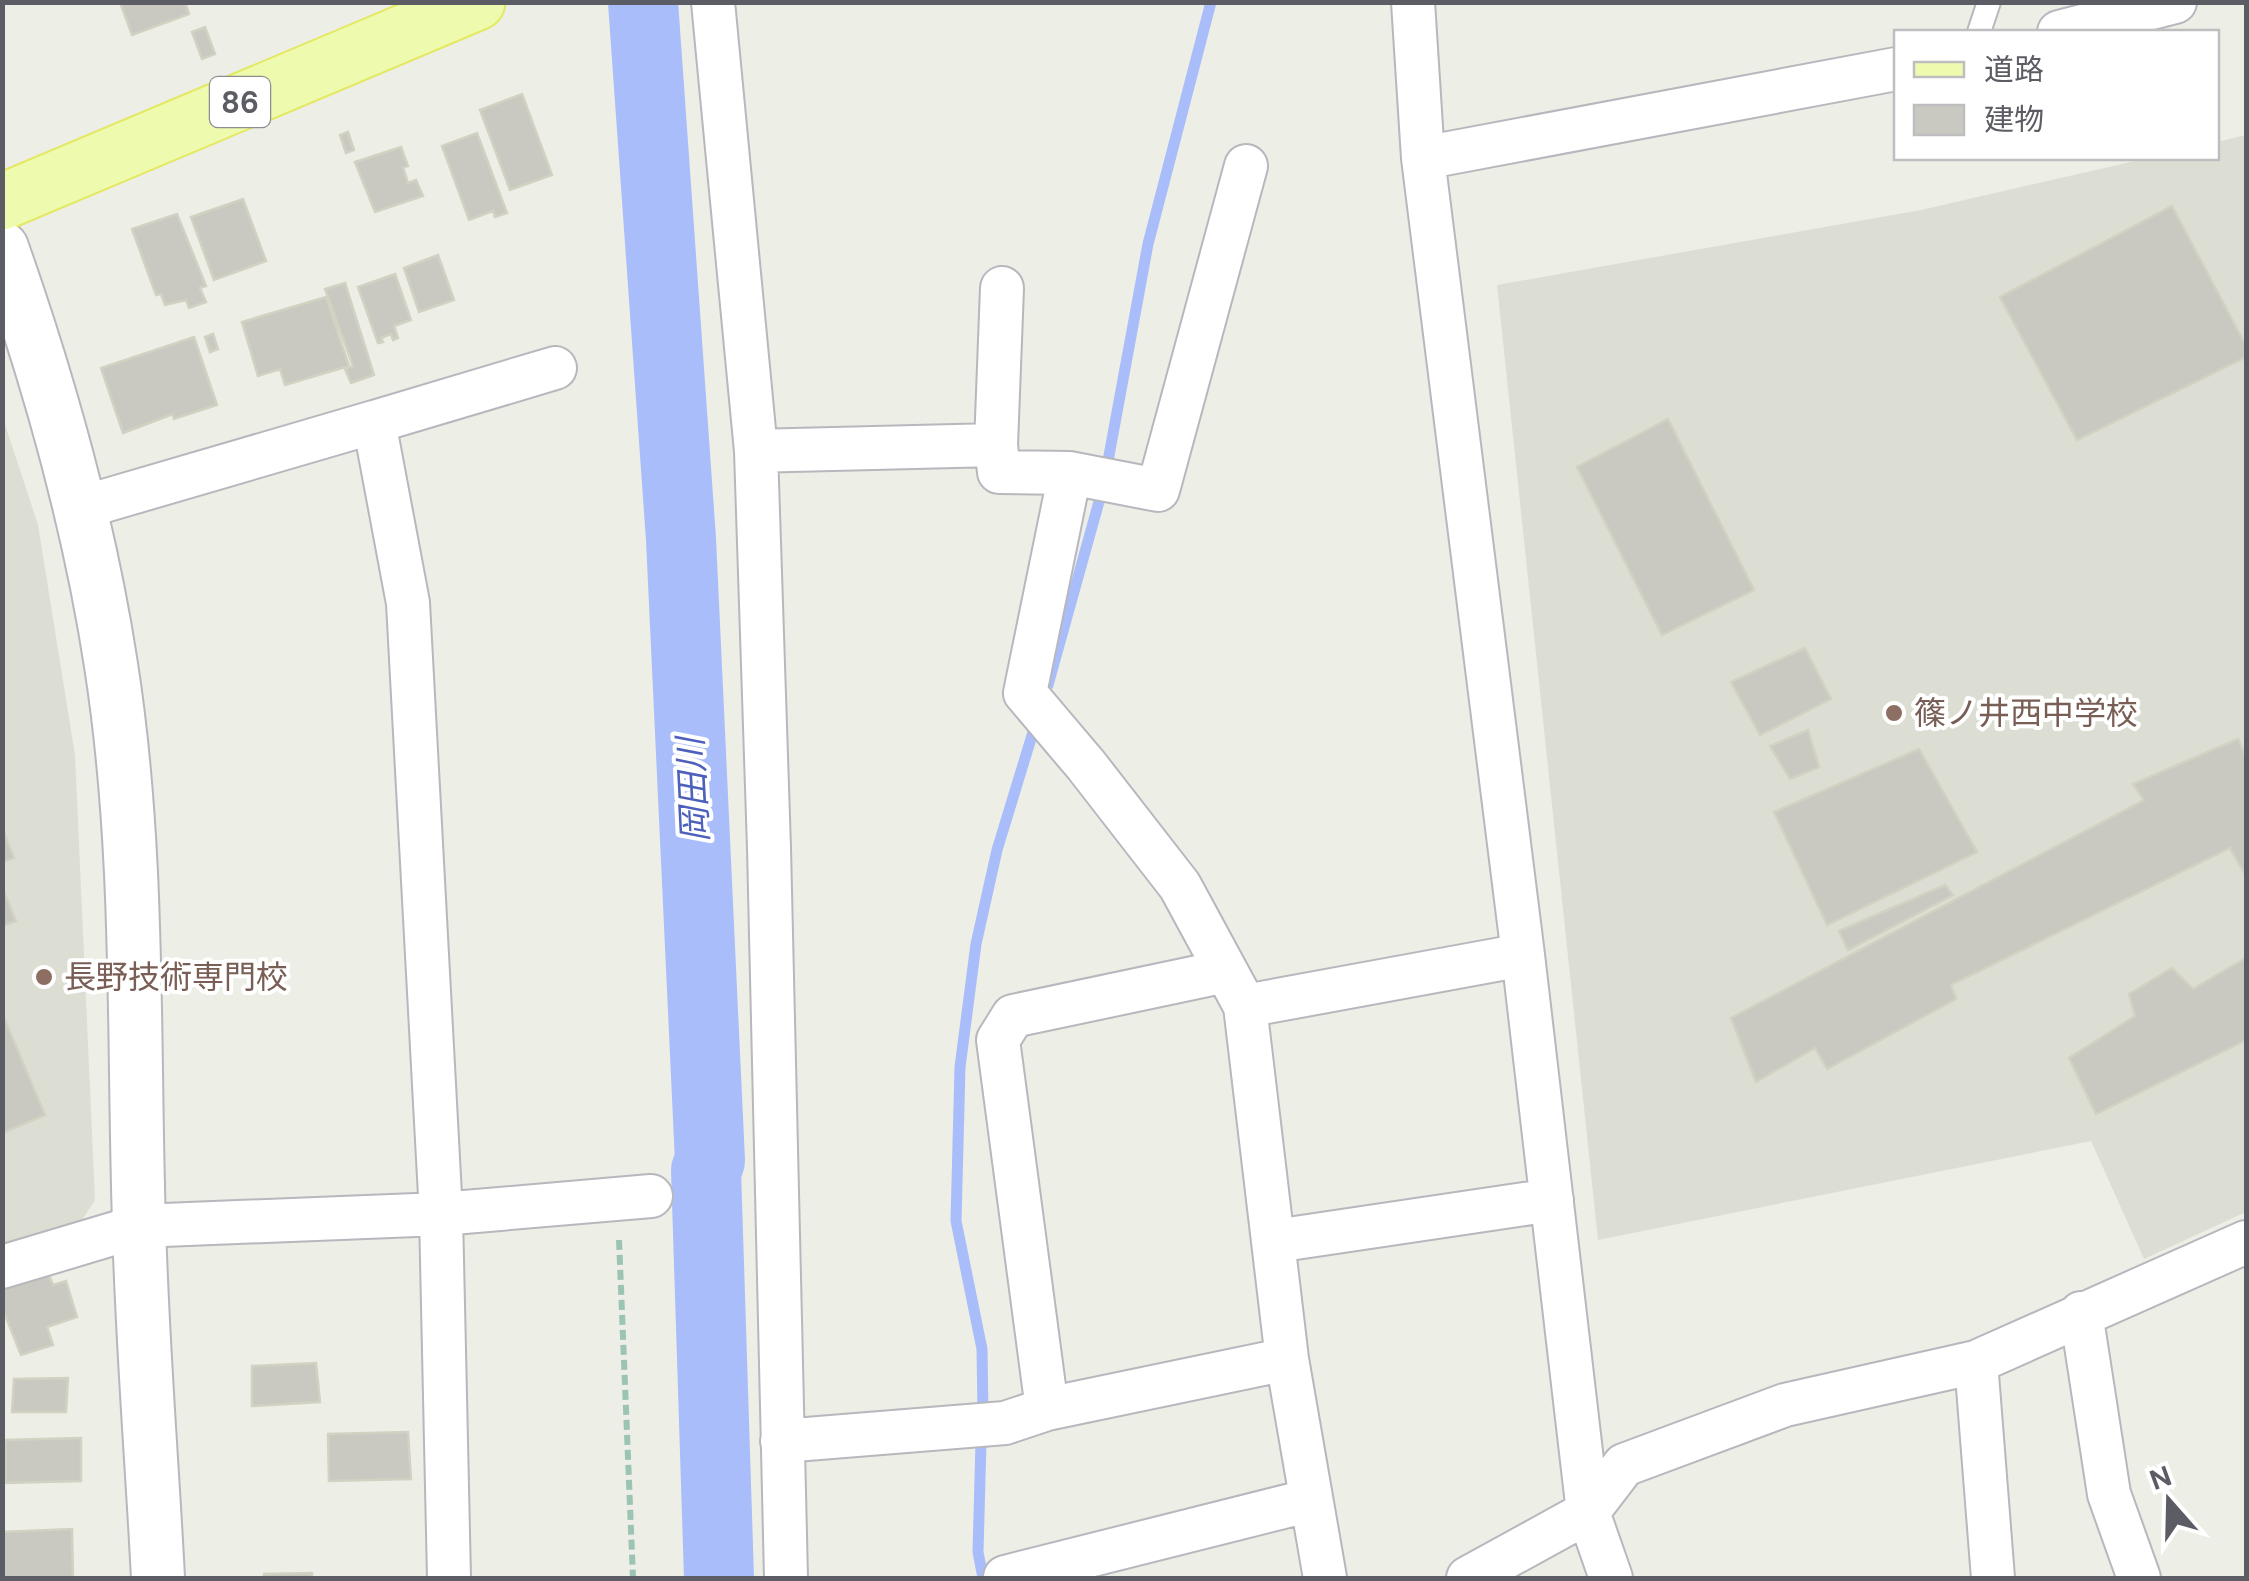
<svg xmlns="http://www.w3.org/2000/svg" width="2249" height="1581" viewBox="0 0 2249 1581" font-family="'DM Sans','Noto Sans JP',sans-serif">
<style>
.education{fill:#ddded3}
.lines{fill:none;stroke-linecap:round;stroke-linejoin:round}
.stream{stroke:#a9bdfa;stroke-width:11}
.river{stroke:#a9bdfa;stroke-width:70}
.building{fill:#c9c9c1;stroke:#d2d2c3;stroke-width:2.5}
.service-casing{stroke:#b7b7be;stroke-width:26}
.minor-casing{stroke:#b7b7be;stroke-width:46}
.tertiary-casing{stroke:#b7b7be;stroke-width:56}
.primary-casing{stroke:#e4e963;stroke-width:59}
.path{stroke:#9cc4b4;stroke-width:6;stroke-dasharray:10 5;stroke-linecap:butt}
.service{stroke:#fff;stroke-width:22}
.minor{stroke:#fff;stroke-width:42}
.tertiary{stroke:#fff;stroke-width:52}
.primary{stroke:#eefaae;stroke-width:55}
.education-dot{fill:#8d6e63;stroke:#fff;stroke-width:4}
.labels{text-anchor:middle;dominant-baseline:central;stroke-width:8;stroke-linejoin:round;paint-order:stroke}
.shield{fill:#fff;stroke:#8d8e92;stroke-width:2.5}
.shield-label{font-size:30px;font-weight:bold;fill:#5c5d64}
.education-label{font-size:32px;fill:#785e54;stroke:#fff;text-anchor:start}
.water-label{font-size:35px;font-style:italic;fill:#4c60bc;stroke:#fff}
</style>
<rect width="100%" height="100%" fill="#edeee5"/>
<!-- education -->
<path class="education" d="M2246,135V1212L2144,1259L2091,1141L1598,1240L1497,285L1921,210L2148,158H2216L2217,142Z
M2,415L38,525L75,755L95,1200L77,1228L2,1248Z"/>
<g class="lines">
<!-- stream -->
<path class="stream" d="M1108,461L1148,244L1211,2
M1048,685L1100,498
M983,1413L982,1349L956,1221L960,1067L976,944L997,850L1033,732
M981,1443L978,1552L983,1578"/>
<!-- river -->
<path class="river" d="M643,2L681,539L710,1161L706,1170L719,1578"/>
</g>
<!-- building -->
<path class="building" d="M120,2H185L189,14L132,35Z
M205,27L215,54L202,59L192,32Z
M522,94L552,175L510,190L480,110Z
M348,132L354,150L346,153L340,135Z
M477,133L507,213L495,217L493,211L469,220L442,146Z
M401,147L408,166L403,167L408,183L416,180L423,196L375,212L355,162Z
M243,199L266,261L214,280L191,217Z
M2172,206L2246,346V357L2077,440L2000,297Z
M177,214L206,286L200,288L206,302L189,308L186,300L165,305L161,294L156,295L132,229Z
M438,255L454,300L419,312L404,268Z
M395,274L411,320L394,326L398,338L393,340L391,334L381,338L383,342L378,343L358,287Z
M345,283L374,375L351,383L345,369L353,366L325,289Z
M326,297L349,366L285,385L280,369L258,376L242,322Z
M213,334L218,349L210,352L205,337Z
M194,337L217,405L174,419L173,414L123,433L101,368Z
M1668,419L1754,590L1662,635L1577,467Z
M1805,648L1831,699L1760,735L1731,682Z
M1808,730L1819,767L1790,779L1770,746Z
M2238,739L2246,757V876L2230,848L1951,985L1956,999L1827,1069L1815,1048L1756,1082L1731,1018L2144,800L2133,784Z
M1919,749L1977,852L1827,925L1774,812Z
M4,833L14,858L2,862V834Z
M1945,885L1953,895L1848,950L1839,931Z
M2,887L16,921L2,926Z
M2246,958V1040L2096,1114L2069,1058L2135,1016L2129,994L2172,968L2193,989Z
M2,1013L45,1115L2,1133Z
M46,1268L53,1285L66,1281L77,1317L47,1327L53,1345L21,1355L2,1307V1284Z
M316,1363L320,1402L252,1406V1366Z
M68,1378L66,1412H12L14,1379Z
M408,1432L411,1479L329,1481L328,1434Z
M81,1438V1481L6,1483L5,1440Z
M72,1529L73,1578H2V1532Z
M312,1573V1578H264V1574Z"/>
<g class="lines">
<!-- service casing -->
<g class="service-casing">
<path id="service" d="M1979,32L1989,2"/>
</g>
<!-- minor casing -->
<g class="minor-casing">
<path id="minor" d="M713,2L756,451L769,848L786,1578
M1413,2L1423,158L1523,955L1588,1512L1611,1578
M2059,32L2175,2
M1423,158L1896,69
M374,422L555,368
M996,445L1002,288
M756,451L996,445L999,472L1070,473L1025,693L1086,765L1180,886L1245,1006L1287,1359L1325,1578
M1070,473L1158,490L1246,166
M80,508L374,422L408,603L441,1214L449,1578
M1245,1006L1523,955
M1275,1241L1552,1200
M2,1267L139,1226L441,1214L651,1196
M2081,1313L2109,1494L2139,1578
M1976,1362L1993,1578
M1047,1409L998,1040L1013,1016L1226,971
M782,1441L1005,1423L1047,1409L1287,1359
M1005,1577L1311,1500
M1468,1578L1588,1512L1624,1465L1785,1405L1976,1362L2246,1242"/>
</g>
<!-- tertiary casing -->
<g class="tertiary-casing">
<path id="tertiary" d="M2,248C50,384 89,522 111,665C140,850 133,1037 139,1223C142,1342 152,1460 158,1578"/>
</g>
<!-- primary casing -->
<g class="primary-casing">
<path id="primary" d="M2,202L477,2"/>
</g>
<!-- path -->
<path class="path" d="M619,1240L633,1578"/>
<!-- service -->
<use href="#service" class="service"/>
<!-- minor -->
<use href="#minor" class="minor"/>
<!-- tertiary -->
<use href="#tertiary" class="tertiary"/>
<!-- primary -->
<use href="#primary" class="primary"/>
</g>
<!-- markers -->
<g class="education-dot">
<circle cx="1894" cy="713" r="10"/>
<circle cx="44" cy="977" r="10"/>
</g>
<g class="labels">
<!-- shield labels -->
<rect class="shield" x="210" y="77" width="60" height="50" rx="8"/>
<g class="shield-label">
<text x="240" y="102">86</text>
</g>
<!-- education labels -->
<g class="education-label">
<text x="1914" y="713">篠ノ井西中学校</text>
<text x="64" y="977">長野技術専門校</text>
</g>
<!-- water labels -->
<g class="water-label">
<text transform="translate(693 790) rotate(-93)">岡田川</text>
</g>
</g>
<!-- border -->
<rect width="2249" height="1581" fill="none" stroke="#5c5d64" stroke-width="10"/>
<!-- legend -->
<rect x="1894" y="30" width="325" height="130" fill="#ffffff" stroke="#bebec1" stroke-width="2.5"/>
<rect x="1914" y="62" width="50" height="15" fill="#eefaae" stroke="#bebec1" stroke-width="2.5"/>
<text x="1984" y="80" font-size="30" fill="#5c5d64">道路</text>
<rect x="1914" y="105" width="50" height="30" fill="#c9c9c1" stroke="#bebec1" stroke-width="2.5"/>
<text x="1984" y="130" font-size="30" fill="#5c5d64">建物</text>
<!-- north arrow -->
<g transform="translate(2169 1501) rotate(340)" stroke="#ffffff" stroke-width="8" paint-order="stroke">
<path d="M0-8L18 38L0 25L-18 38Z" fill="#5c5d64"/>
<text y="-15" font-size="28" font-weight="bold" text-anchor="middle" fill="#5c5d64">N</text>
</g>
</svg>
